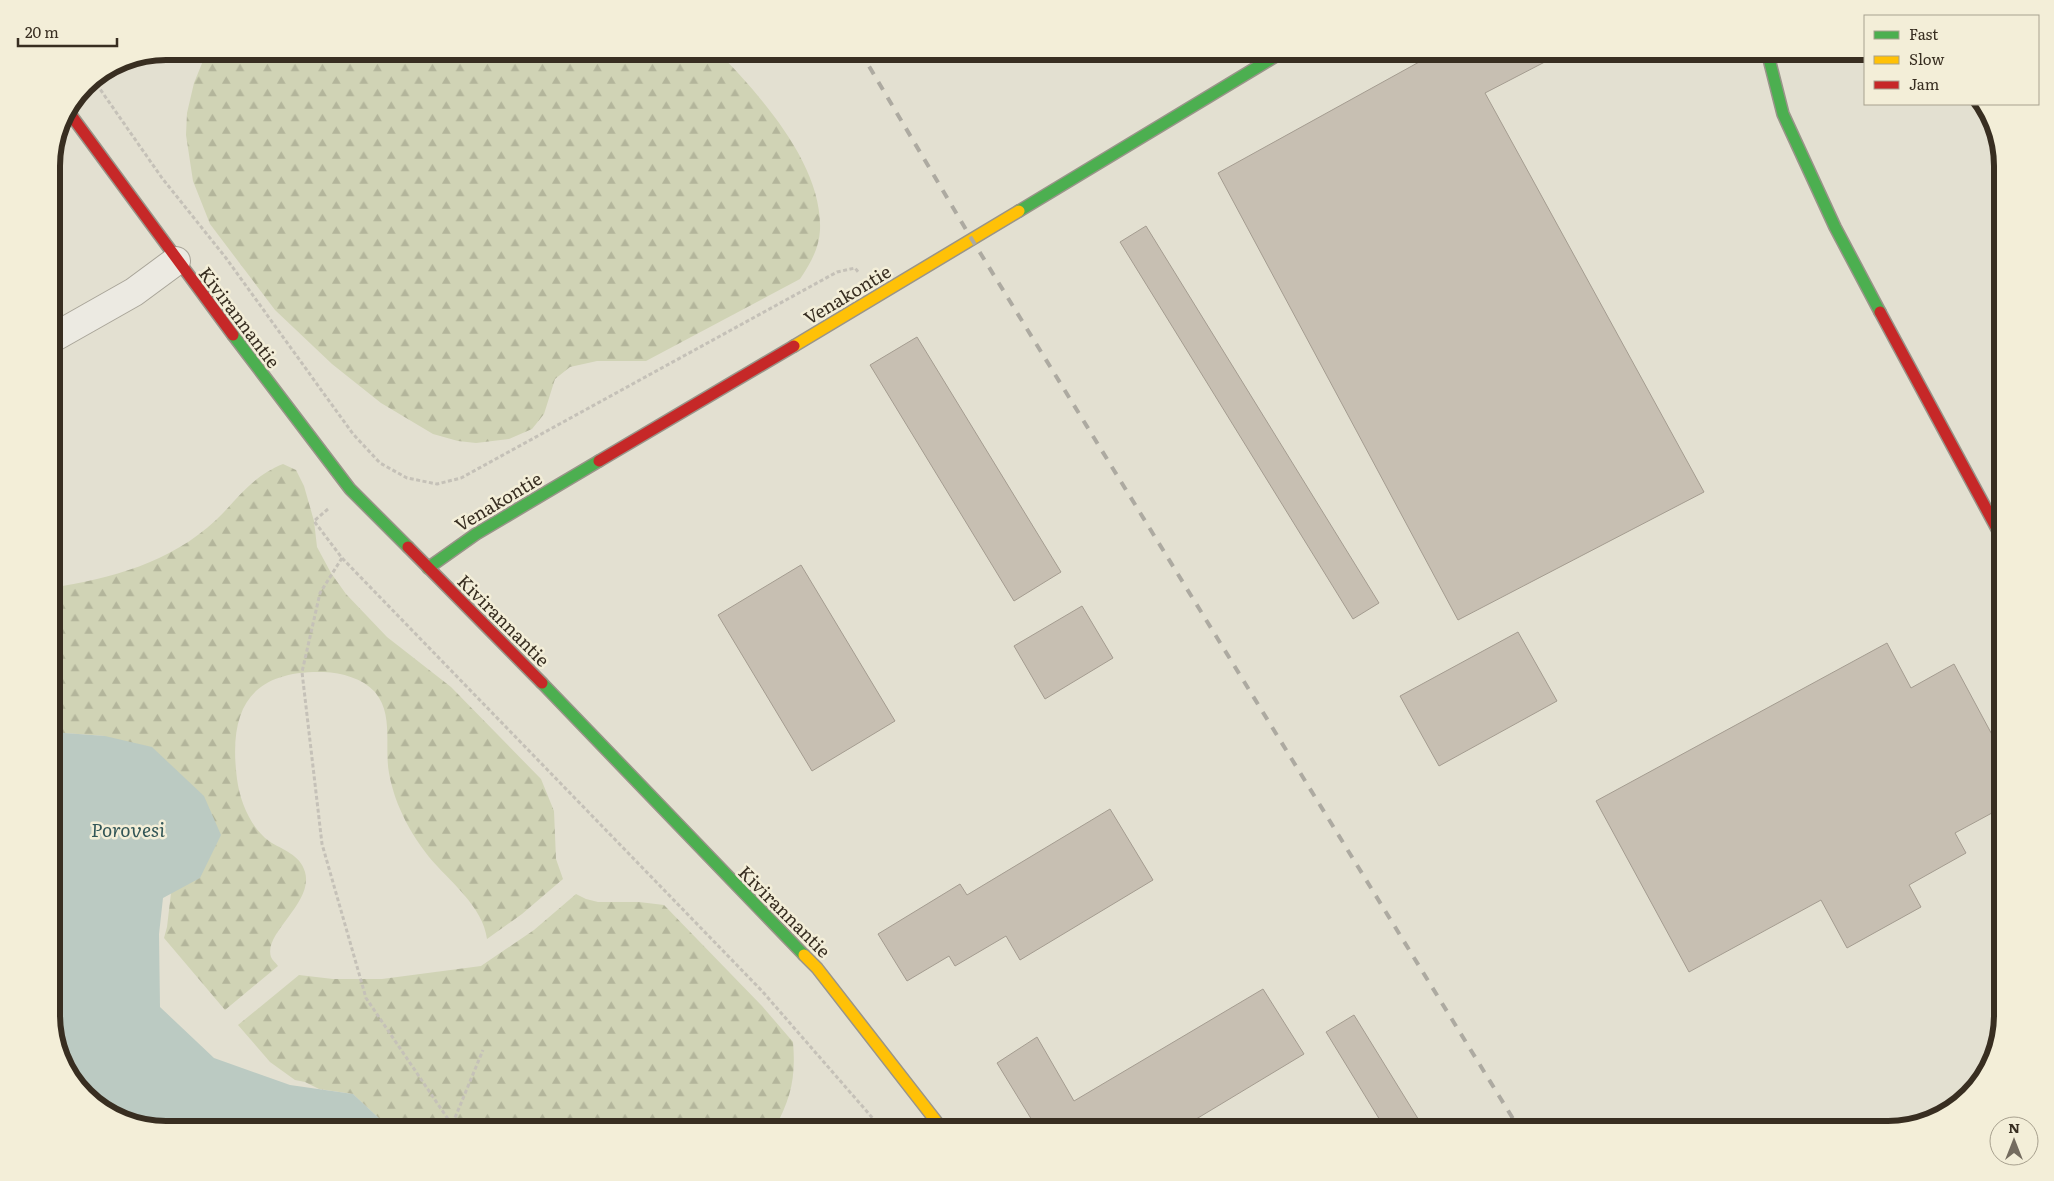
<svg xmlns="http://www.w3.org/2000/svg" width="2054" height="1181" viewBox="0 0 2054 1181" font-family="Literata,serif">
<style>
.forest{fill:url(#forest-firs)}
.water{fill:#bbcac2}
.building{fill:#c7bfb2;stroke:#a49c90}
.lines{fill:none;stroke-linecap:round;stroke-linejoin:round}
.street-casing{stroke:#a9a599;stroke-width:30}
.fast-casing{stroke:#999489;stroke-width:14}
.slow-casing{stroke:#999489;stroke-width:14}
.jam-casing{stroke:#999489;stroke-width:14}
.path{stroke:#c5c1b8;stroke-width:3;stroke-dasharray:4 2.5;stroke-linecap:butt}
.street{stroke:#eceae2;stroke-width:28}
.fast{stroke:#4caf50;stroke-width:11}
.slow{stroke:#ffc107;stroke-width:11}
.jam{stroke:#c62828;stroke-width:11}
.rail{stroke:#adaaa1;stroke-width:4;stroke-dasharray:9 9;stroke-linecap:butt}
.labels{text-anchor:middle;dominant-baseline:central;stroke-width:5;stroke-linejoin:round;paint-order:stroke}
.street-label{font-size:18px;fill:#382e21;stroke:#f3eed8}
.water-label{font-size:19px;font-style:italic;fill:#325657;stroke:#f3eed8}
.rim{fill:none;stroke:#382e21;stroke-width:6}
</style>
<defs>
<pattern id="forest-firs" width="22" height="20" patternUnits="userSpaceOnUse" patternTransform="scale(1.25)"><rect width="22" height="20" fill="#d0d3b5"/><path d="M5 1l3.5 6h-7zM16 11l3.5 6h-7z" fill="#b3b59b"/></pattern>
</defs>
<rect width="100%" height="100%" fill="#e3e0d1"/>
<!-- forest -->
<path class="forest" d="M207,51H717C760,95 823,165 820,230C819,249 810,264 800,279L646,361H597L570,367L555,379L544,414L532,429L509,439L476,443L458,441L433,434L381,403L332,364L275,310L210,224L193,181L186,135L187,113L194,83Z
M283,464L296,470L304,486L314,521L317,547L331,573L346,594L387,637L451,687L541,779L554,811L556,859L563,879L522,914L487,939C483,906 449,881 429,857C418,843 407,826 400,809C395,798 391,784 389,773C384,746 394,715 375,692C362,678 342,673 324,672C250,670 228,709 237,779C240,801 250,827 269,841C282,850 300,854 305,872C314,903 263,933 271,957C272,960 276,963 278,966L225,1010L164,938L167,927L171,893L105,736L51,732V588C112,578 170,563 216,520C239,498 251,477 283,464Z
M576,894L586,899L598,902H639L664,905L762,1006L793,1042C796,1078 791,1098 774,1130H387L383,1122L353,1094L319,1089L305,1082L295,1080L270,1062L238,1025L299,975L333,979H382L481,966L534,930Z"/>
<!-- water -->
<path class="water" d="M51,732L105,736L152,747L204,796L221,835L200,878L163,898L159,934L160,1007L214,1058L290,1085L353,1094L383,1122L387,1130H166L109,1115L70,1078L51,1022Z"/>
<!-- building -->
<path class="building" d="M1439,51H1566L1485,93L1704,492L1458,620L1218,173Z
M1146,226L1379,603L1353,619L1120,242Z
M917,337L1061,572L1014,601L870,365Z
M801,565L895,721L812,771L718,615Z
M1082,606L1113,658L1045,699L1014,646Z
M1518,632L1557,701L1439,766L1400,696Z
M1887,643L1911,688L1954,664L2003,755V807L1955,833L1966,853L1909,885L1921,907L1847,948L1821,900L1689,972L1596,801Z
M1110,809L1153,880L1020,960L1006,936L955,966L949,956L907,981L878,934L960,884L967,895Z
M1263,989L1304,1054L1183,1127L1185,1130H1038L997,1063L1037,1037L1074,1101Z
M1354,1015L1425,1130H1386L1326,1032Z"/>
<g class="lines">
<!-- street casing -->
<g class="street-casing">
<path id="street" d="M51,339L134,292L176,261"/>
</g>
<!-- fast casing -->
<g class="fast-casing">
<path id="fast" d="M1767,51L1783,114L1835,227L1880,312
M1019,211L1284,51
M233,335L350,489L408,547
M428,568L476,534L599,461
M542,683L804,955"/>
</g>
<!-- slow casing -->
<g class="slow-casing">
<path id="slow" d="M794,346L1019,211
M804,955L817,968L943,1130"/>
</g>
<!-- jam casing -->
<g class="jam-casing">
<path id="jam" d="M68,111L233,335
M1880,312L2003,540
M599,461L794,346
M408,547L542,683"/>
</g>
<!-- path -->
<path class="path" d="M93,79L162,178L226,258L353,434L380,463L407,478L437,484L461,478L837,272L855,268L859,273
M328,509L314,521L342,558L762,991L883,1130
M342,558L320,593L302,672L322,844L366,998L452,1125
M452,1130V1125L483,1050"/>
<!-- street -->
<use href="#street" class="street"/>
<!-- fast -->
<use href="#fast" class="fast"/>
<!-- slow -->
<use href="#slow" class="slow"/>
<!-- jam -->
<use href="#jam" class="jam"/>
<!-- rail -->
<path class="rail" d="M860,51L971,238L1520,1130"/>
</g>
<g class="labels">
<!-- street labels -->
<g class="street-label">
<text transform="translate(847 294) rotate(-31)">Venakontie</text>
<text transform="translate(240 317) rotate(53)">Kivirannantie</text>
<text transform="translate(498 501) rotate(-31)">Venakontie</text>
<text transform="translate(504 620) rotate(45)">Kivirannantie</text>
<text transform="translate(785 911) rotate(45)">Kivirannantie</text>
</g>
<!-- water labels -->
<g class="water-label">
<text x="128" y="829">Porovesi</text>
</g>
</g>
<!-- crop -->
<path d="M0 0H2054V1181H0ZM166 60H1888A106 106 0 0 1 1994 166V1015A106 106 0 0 1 1888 1121H166A106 106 0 0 1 60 1015V166A106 106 0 0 1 166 60Z" fill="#f3eed8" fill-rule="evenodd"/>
<path class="rim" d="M166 60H1888A106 106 0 0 1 1994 166V1015A106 106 0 0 1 1888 1121H166A106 106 0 0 1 60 1015V166A106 106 0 0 1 166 60Z"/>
<!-- legend -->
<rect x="1864" y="15" width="175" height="90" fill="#f3eed8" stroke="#a8a18f"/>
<rect x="1874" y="31" width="25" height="8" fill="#4caf50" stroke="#a8a18f"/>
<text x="1909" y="40" font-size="15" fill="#382e21">Fast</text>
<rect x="1874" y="56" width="25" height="8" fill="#ffc107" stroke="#a8a18f"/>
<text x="1909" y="65" font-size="15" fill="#382e21">Slow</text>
<rect x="1874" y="81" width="25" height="8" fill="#c62828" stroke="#a8a18f"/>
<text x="1909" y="90" font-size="15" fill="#382e21">Jam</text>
<!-- north arrow -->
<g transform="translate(2014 1141)"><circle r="24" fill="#f3eed8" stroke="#a8a18f"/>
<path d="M0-4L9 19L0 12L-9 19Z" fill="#746c5f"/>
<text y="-8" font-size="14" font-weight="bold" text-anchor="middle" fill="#382e21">N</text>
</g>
<!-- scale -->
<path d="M18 38v8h99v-8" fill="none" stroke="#382e21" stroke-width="2.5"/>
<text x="25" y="38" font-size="15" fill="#382e21" stroke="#f3eed8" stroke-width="4" paint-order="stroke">20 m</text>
</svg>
